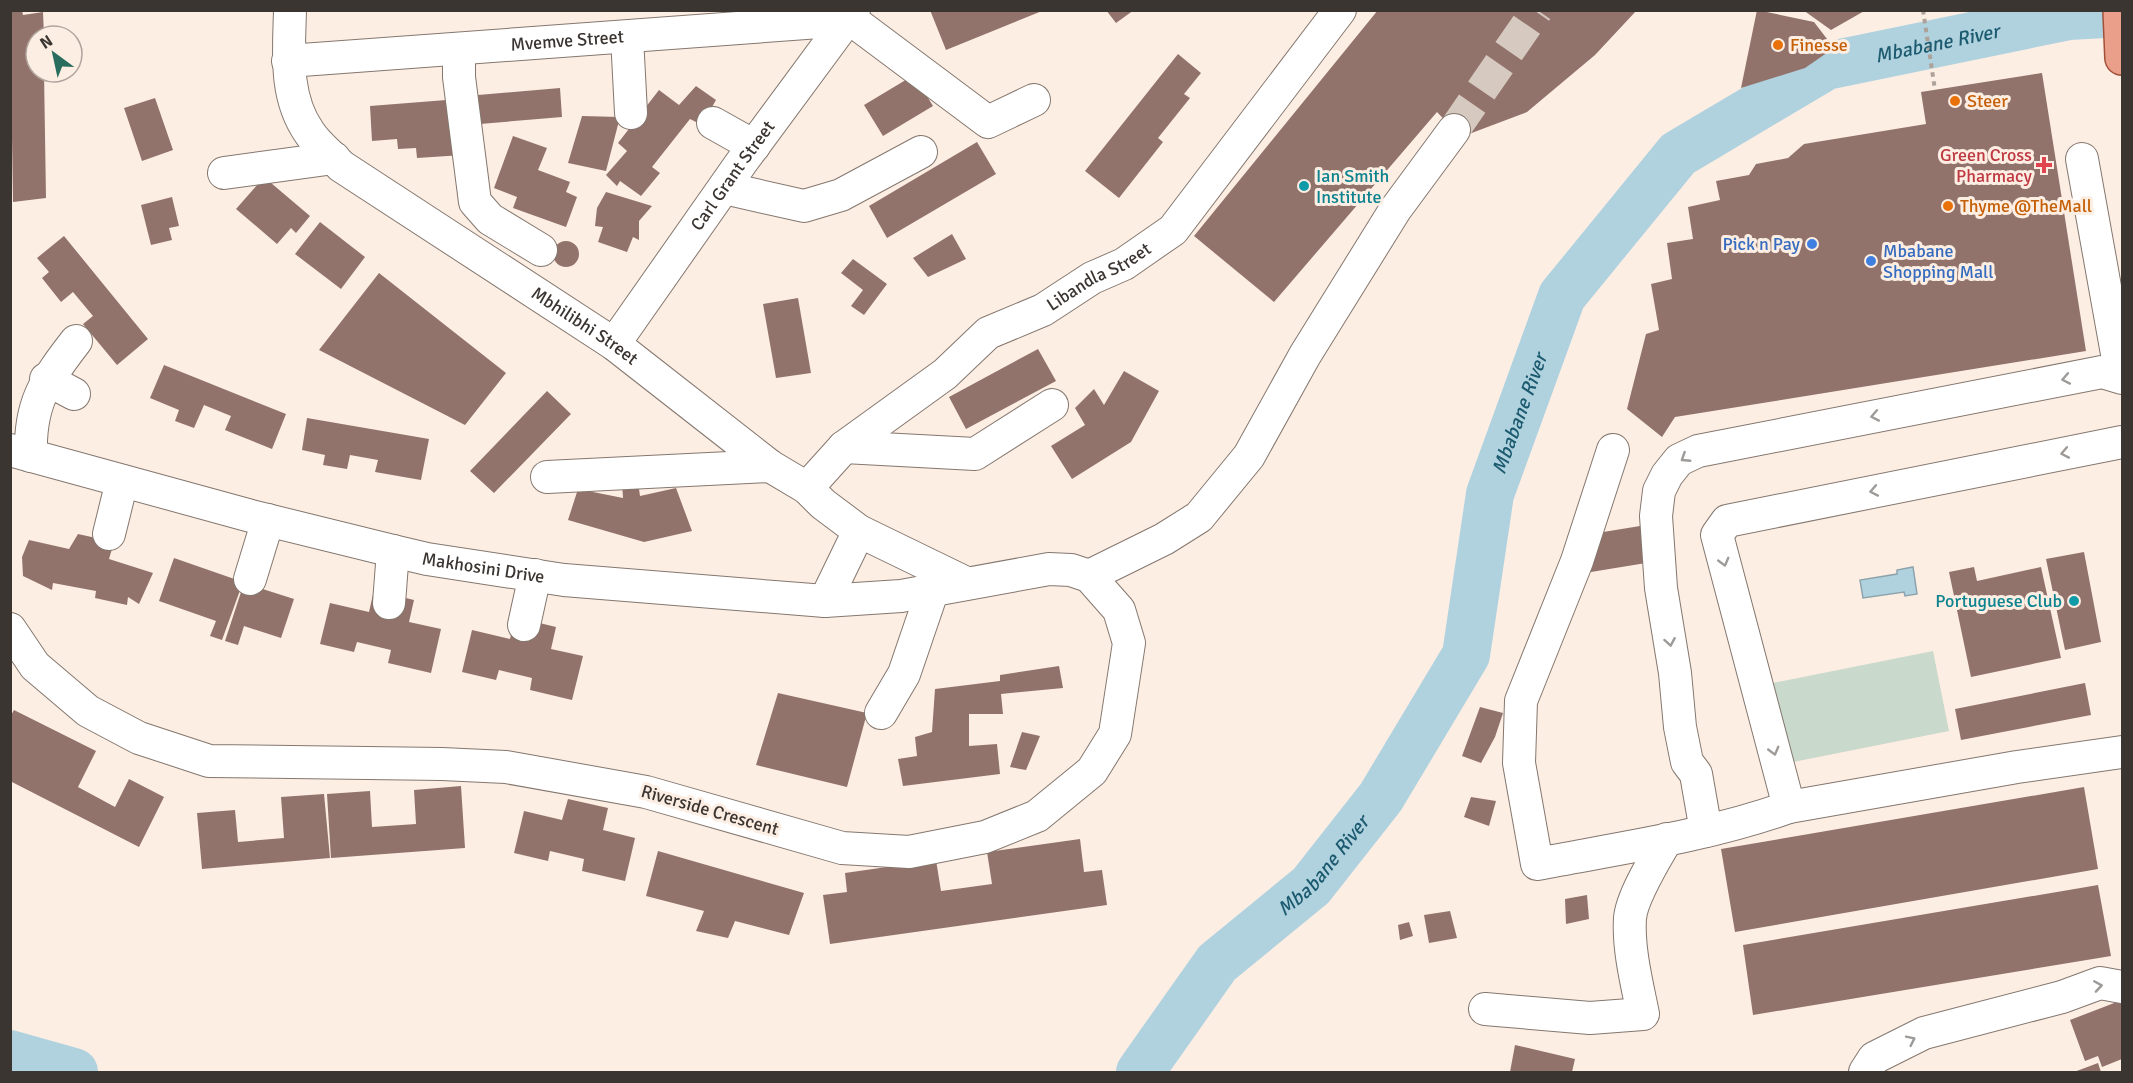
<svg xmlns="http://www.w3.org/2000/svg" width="2133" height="1083" viewBox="0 0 2133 1083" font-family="Signika,sans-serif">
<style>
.green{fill:#c9d9cc}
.water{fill:#b0d2df;stroke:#8da3ab;stroke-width:1.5}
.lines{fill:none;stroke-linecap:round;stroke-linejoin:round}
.river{stroke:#b0d2df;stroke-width:48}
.building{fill:#92736b}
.minor-tunnel{stroke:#d6c9c0;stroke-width:32;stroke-dasharray:32 16;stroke-linecap:butt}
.minor-casing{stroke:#84776e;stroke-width:34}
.major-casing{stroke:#a25038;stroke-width:36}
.path{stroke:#ada29a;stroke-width:4;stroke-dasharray:4.5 4.5;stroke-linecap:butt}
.minor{stroke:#fff;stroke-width:32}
.major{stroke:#e99f8a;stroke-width:33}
.oneway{stroke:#9d9a98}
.food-dot{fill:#e8710a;stroke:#fdeee4;stroke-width:2}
.health-dot{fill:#e0444e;stroke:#fdeee4;stroke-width:2}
.culture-dot{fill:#0f9aa8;stroke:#fdeee4;stroke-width:2}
.shop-dot{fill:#3f7fe0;stroke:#fdeee4;stroke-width:2}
.labels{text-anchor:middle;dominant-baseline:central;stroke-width:6;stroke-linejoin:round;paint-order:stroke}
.street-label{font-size:18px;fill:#3b3531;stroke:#fdeee4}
.food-label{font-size:18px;fill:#c56008;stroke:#fdeee4;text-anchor:start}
.health-label{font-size:18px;fill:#be3a42;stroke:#fdeee4;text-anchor:end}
.culture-label{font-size:18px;fill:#0d838f;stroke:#fdeee4;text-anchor:start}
.shop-label{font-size:18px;fill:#366cbe;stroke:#fdeee4;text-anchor:end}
.water-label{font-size:20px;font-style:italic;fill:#1c5a6f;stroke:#fdeee4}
</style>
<rect width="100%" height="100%" fill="#fdeee4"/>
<!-- green -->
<path class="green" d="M1933,651L1949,731L1783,764L1768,684Z"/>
<!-- water -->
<path class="water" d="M1913,567L1917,594L1905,596L1904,592L1863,598L1860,580L1897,574V570Z"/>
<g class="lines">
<!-- river -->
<g class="river">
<path d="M10,1054L74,1072"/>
<path id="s1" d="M1140,1072L1217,963L1311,886L1381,797L1466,655L1490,494L1562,296L1678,154L1826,66L2069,16L2122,13"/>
</g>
</g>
<!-- building -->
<path class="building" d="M10,10H22L23,15L43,12L44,36H36V72H44L46,198L13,202Z
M930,10H1042V11L946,50Z
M1106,10H1134L1116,23Z
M1378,10H1637L1595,55L1527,112L1461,137L1437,112L1274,302L1194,236Z
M1757,10L1814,22L1834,48L1805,68L1741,88Z
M1803,10H1866L1831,30Z
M1178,54L1201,73L1184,94L1190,98L1158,138L1163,142L1119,198L1085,171Z
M2042,73L2086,351L1675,417L1662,437L1627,409L1646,334L1659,330L1651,284L1672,279L1667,243L1693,239L1688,207L1720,200L1716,181L1749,175L1756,164L1788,158L1804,144L1926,124L1921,92Z
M914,75L933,106L883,136L864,105Z
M696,86L716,100L702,125L690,119L652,167L660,173L641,196L620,181L617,186L606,175L627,151L618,143L659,90L679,105Z
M560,88L562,117L480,124L478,95Z
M155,98L173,150L142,161L124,108Z
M459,99L463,155L417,158L416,148L398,149L397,139L372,141L370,106Z
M582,116L620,117L606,171L568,163Z
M513,136L547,148L538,170L570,182L566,192L577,197L566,227L513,208L517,197L494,188Z
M977,142L996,174L887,238L869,206Z
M264,177L310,216L296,233L291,228L277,244L236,209Z
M606,192L652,206L639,221V240L633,237L627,252L598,242L603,227L595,226L597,208Z
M172,197L179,226L169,228L172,240L151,245L141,205Z
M320,222L365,257L341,289L295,254Z
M952,234L966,259L928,277L913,258Z
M64,236L148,339L117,365L83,324L93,316L73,292L61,302L42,278L49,272L37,258Z
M553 254a13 13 0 1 1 26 0a13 13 0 1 1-26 0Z
M853,259L887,284L864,315L851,306L863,290L841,273Z
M379,273L506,373L465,425L319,350Z
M798,298L811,373L776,378L763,304Z
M1038,349L1056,381L966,429L949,397Z
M164,365L286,414L272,449L225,430L231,416L204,405L194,428L175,421L179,410L150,398Z
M1124,371L1159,391L1131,442L1072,479L1051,446L1085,425L1075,408L1094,389L1104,405Z
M547,391L571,414L494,493L470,471Z
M307,418L429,439L421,480L375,472L378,460L350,455L347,469L323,465L325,455L302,450Z
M638,482L640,496L676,488L692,531L644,542L568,520L578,489L623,498L622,483Z
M1640,526L1646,563L1591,572L1585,535Z
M78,534L114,542L109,559L153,573L139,604L128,597L127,605L95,598L96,591L53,583L52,590L23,576L22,557L29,540L69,549Z
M2084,552L2101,642L2065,650L2046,559Z
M174,558L243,582L222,640L210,636L216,621L159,601Z
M1974,567L1977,581L2041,567L2061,658L1971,677L1949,572Z
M244,583L294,599L281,638L244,626L238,645L225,641Z
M374,590L414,600L409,622L441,629L431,673L388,663L391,650L357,642L354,652L320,644L330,603L369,612Z
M515,617L556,627L551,649L583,656L572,700L530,690L532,678L499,670L496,680L462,672L472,630L510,639Z
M1059,666L1063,688L1001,694L1003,714H969V746L997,744L1000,774L903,786L898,759L917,756L915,737L932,732L935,689L1000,681V675Z
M2085,683L2091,715L1961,740L1955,709Z
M778,693L867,713L847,787L756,765Z
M1480,707L1503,713L1495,737L1481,763L1462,756Z
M14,710L96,751L78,787L115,807L129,779L164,797L139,847L10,781V717Z
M1022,732L1040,736L1026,770L1010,767Z
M461,786L465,848L331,858L327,794L370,791L372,827L416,824L414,790Z
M2084,787L2098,869L1735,932L1721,849Z
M324,794L330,858L202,869L197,813L235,810L238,842L284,838L281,797Z
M1471,797L1496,801L1489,826L1464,817Z
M568,799L608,808L603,830L635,838L625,881L582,871L584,859L550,851L548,861L514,853L524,811L562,820Z
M1080,839L1084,872L1102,870L1107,905L830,944L823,895L847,892L845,873L936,860L941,891L992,884L987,852Z
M658,851L804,893L789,935L735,921L728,938L696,931L704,911L646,896Z
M2098,885L2111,956L1753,1015L1743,945Z
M1587,895L1589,919L1566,924L1565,899Z
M1450,911L1457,938L1429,943L1424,915Z
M1409,922L1413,936L1400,940L1398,925Z
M2122,1000V1059L2102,1067L2098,1056L2085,1061L2070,1020Z
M1515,1045L1575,1059L1572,1072H1510Z
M2098,1063L2101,1072H2074Z"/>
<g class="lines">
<!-- minor-tunnel -->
<path class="minor-tunnel" d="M1454,130L1537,10"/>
<!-- minor casing -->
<g class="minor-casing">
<g id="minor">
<path id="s2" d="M290,10C289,52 284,96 309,132C317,145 331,155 341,166L614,344L770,466L807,488L823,504L859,531L966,583"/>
<path d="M849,18L988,122L1034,100"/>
<path d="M627,37L631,113"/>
<path d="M459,49V77L475,202L490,219L541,250"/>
<path id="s3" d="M288,61L847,20"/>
<path d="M713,123L754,146"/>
<path d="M2082,159L2121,376"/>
<path d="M224,173L334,158"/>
<path d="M724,188L804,206L841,195L921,152"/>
<path id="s4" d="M614,344L741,163L854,10"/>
<path d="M46,379L74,394"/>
<path d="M844,447L975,454L1052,405"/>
<path id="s5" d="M10,450L251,516L393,551L427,559L564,580L825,601L901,596L1049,569L1071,570L1089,576L1119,610L1129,643L1115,734L1092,771L1037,816L985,837L909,852L842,848L646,792L506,767L442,764L209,761L139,738L88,711L35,666L10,629"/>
<path d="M1613,450L1577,561L1521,701L1519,763L1537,864C1621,848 1708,836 1789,807L2017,767L2122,752"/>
<path d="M31,456C29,404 45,381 76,341"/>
<path d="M547,477L770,466"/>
<path id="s6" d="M807,488L844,447L945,374L988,333L1043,310L1092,278L1124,264L1173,230L1340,10"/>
<path d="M109,534L122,481"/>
<path d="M1089,576L1164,539L1199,517L1249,456L1305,355L1395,210L1454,130"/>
<path d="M250,579L268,520"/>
<path d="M825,601L859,531"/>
<path d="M389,603L393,551"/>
<path d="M524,625L535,575"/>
<path d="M881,713L904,674L933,589"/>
<path d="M1789,807L1717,535L1727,521L2122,442"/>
<path d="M1706,831L1696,774L1687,762L1680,727L1675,673L1661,588L1656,516L1659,491L1667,475L1679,460L1698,451L2102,372L2122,378"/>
<path d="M1485,1009L1590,1018L1643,1014C1637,984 1628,949 1630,918C1632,896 1656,858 1667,839"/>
<path d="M1865,1072L1874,1058L1924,1033L2062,997L2100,983L2122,987"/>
</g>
</g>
<!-- major casing -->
<g class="major-casing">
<path id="major" d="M2120,10L2122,58"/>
</g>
<!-- path -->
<path class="path" d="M1923,10L1935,90"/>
<!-- minor -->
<use href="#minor" class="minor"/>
<!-- major -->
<use href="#major" class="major"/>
</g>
<!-- one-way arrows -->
<defs><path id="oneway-chevron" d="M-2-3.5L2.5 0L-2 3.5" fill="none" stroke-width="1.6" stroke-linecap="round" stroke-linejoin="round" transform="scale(1.5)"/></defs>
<g class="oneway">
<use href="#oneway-chevron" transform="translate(2066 379) rotate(169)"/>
<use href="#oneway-chevron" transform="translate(1875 416) rotate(169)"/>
<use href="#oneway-chevron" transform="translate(2065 453) rotate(169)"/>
<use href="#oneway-chevron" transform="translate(1685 458) rotate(147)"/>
<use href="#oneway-chevron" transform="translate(1874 491) rotate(169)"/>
<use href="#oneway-chevron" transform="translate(1724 562) rotate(75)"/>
<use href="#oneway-chevron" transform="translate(1670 642) rotate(80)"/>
<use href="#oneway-chevron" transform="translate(1774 751) rotate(75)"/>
<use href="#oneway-chevron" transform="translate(2098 986) rotate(-9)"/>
<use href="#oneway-chevron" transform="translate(1911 1040) rotate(-26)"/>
</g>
<!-- markers -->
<g class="food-dot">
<circle cx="1778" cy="45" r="6"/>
<circle cx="1955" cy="101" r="6"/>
<circle cx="1948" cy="206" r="6"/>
</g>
<path class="health-dot" d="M2041 156h6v6h6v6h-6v6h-6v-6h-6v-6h6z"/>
<g class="culture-dot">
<circle cx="1304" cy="186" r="6"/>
<circle cx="2074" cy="601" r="6"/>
</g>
<g class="shop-dot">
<circle cx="1812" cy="244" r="6"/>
<circle cx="1871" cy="261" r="6"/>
</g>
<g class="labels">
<!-- street labels -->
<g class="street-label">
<text stroke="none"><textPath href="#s3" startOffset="280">Mvemve Street</textPath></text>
<text stroke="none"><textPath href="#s4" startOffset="206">Carl Grant Street</textPath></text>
<text stroke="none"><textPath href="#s6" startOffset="364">Libandla Street</textPath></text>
<text stroke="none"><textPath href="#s2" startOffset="464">Mbhilibhi Street</textPath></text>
<text stroke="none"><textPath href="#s5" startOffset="488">Makhosini Drive</textPath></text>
<text transform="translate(710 810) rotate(16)">Riverside Crescent</text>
</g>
<!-- food labels -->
<g class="food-label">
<text x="1790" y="45">Finesse</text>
<text x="1967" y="101">Steer</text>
<text x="1960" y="206">Thyme @TheMall</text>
</g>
<!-- health labels -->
<g class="health-label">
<text x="2032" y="155">Green Cross<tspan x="2032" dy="21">Pharmacy</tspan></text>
</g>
<!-- culture labels -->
<g class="culture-label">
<text x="1316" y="176">Ian Smith<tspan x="1316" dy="21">Institute</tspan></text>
<text x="2062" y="601" text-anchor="end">Portuguese Club</text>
</g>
<!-- shop labels -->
<g class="shop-label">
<text x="1800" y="244">Pick n Pay</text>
<text x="1883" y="251" text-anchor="start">Mbabane<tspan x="1883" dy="21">Shopping Mall</tspan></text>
</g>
<!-- water labels -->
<g class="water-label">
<text stroke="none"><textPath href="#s1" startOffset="1376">Mbabane River</textPath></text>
<text stroke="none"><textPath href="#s1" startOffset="782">Mbabane River</textPath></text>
<text stroke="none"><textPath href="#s1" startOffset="278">Mbabane River</textPath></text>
</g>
</g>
<!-- border -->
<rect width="2133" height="1083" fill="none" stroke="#3b3531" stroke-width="24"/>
<!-- north arrow -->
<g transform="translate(54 54) rotate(327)"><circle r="28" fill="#fdeee4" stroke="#afa49c" stroke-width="1.5"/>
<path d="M0-4.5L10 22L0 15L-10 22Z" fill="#296d5e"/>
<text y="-9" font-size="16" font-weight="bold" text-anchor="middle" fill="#3b3531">N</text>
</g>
</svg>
